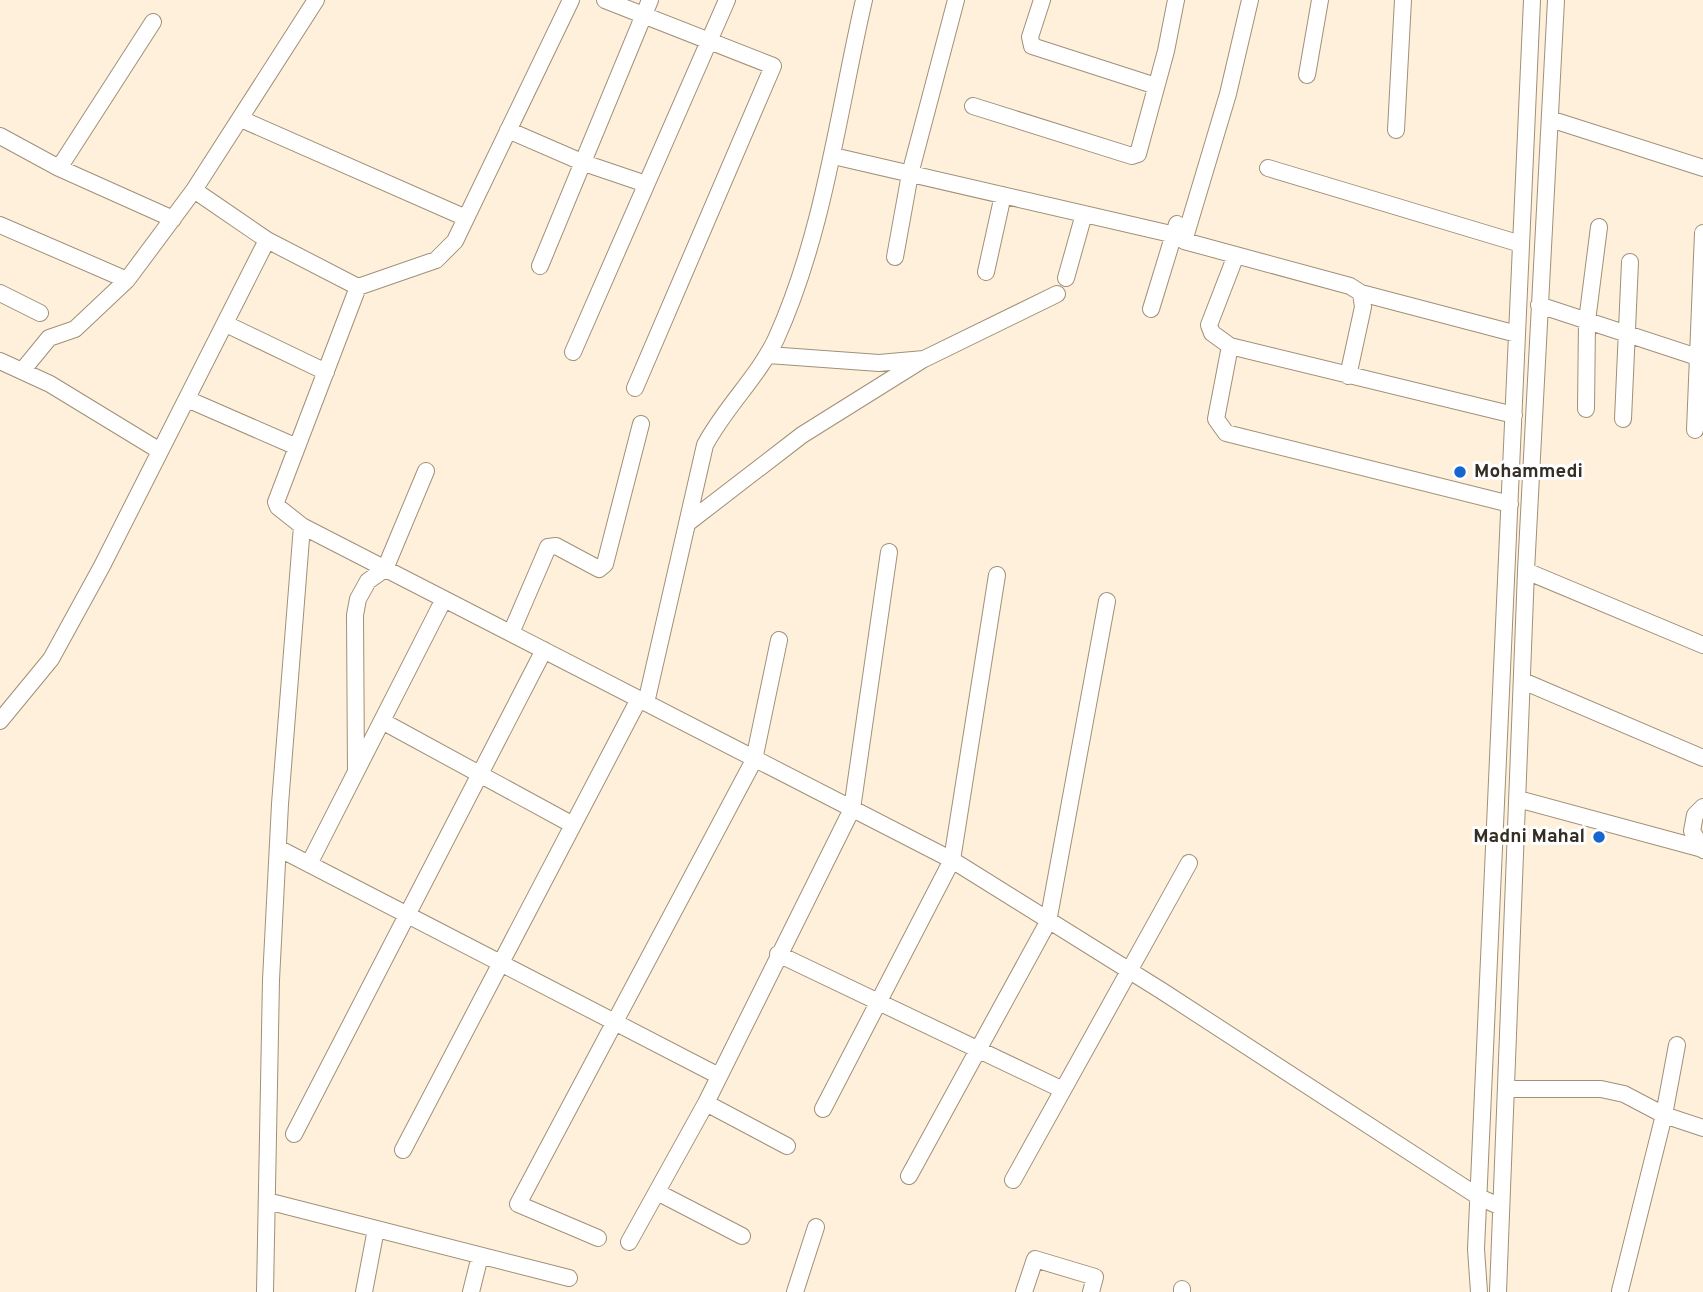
<svg xmlns="http://www.w3.org/2000/svg" width="1703" height="1292" viewBox="0 0 1703 1292" font-family="Overpass,sans-serif">
<style>
.lines{fill:none;stroke-linecap:round;stroke-linejoin:round}
.minor-casing{stroke:#a09078;stroke-width:18}
.minor{stroke:#fff;stroke-width:16}
.poi-dot{fill:#1765cf;stroke:#fff;stroke-width:2.5}
.labels{text-anchor:middle;dominant-baseline:central;stroke-width:6;stroke-linejoin:round;paint-order:stroke}
.poi-label{font-size:19px;font-weight:bold;fill:#342e24;stroke:#fff;text-anchor:start}
</style>
<rect width="100%" height="100%" fill="#fef0db"/>
<g class="lines">
<!-- minor casing -->
<g class="minor-casing">
<path id="minor" d="M605,0L773,66L635,388
M1042,0L1030,37L1032,46L1156,86
M1250,0L1228,94L1184,241L1350,286L1361,293L1363,307L1348,376
M1307,75L1320,0
M973,106L1132,156L1138,154L1166,51L1176,0
M241,119L466,218
M1550,119L1703,168
M508,130L584,163L646,184
M1396,130L1403,0
M0,136L59,168L173,219
M842,158L1184,237
M59,168L153,22
M1268,168L1521,244
M0,225L127,280
M267,240L358,287
M1236,255L1209,325L1212,333L1230,346L1514,415
M895,257L910,174L956,0
M540,266L650,0
M986,272L1003,195
M1066,278L1084,214
M0,293L40,313
M1361,293L1517,334
M1539,305L1703,359
M1151,309L1177,224
M226,324L326,372
M1230,346L1216,419L1226,433L1510,504
M573,352L727,0
M768,355L879,363L924,359L1057,294
M0,361L50,384L160,451
M22,371L49,338L75,329L127,280L194,190
M187,399L297,447
M1586,409L1587,321L1599,227
M1623,419L1630,262
M1695,430L1703,233
M689,522L802,435L922,360
M302,526L952,860L1162,991L1479,1197L1501,1207
M1526,571L1703,645
M511,633L548,547L556,546L599,569L605,564L641,424
M1523,681L1703,758
M646,703L705,445C725,407 758,377 776,339C824,233 838,113 864,0
M0,721L51,659L102,566L267,240L194,190L316,0
M382,721L573,825
M356,772L355,615L358,599L368,581L385,569L426,471
M1518,799L1699,848
M1703,807L1695,815L1692,831L1703,850
M278,848L719,1076
M309,864L444,599
M778,954L1063,1090
M1506,1089H1601L1624,1094L1664,1115L1703,1128
M706,1103L787,1146
M823,1109L952,860L997,575
M294,1134L544,650
M403,1150L639,699
M909,1176L1048,922L1107,601
M1013,1180L1189,863
M657,1192L742,1236
M267,1201L569,1278
M598,1238L518,1204L754,760L779,640
M629,1242L706,1103L852,809L889,552
M1620,1291L1664,1115L1677,1045
M265,1292L271,980L280,804L302,526L278,507L276,502L358,287L436,260L455,241L571,0
M364,1292L376,1229
M471,1292L480,1256
M795,1292L816,1227
M1024,1292L1035,1259L1095,1277L1091,1292
M1182,1292V1289
M1479,1292L1476,1249L1532,0
M1498,1292L1526,571L1556,0"/>
</g>
<!-- minor -->
<use href="#minor" class="minor"/>
</g>
<!-- markers -->
<g class="poi-dot">
<circle cx="1460" cy="472" r="7"/>
<circle cx="1599" cy="837" r="7"/>
</g>
<g class="labels">
<!-- poi labels -->
<g class="poi-label">
<text x="1474" y="472">Mohammedi</text>
<text x="1585" y="837" text-anchor="end">Madni Mahal</text>
</g>
</g>
</svg>
